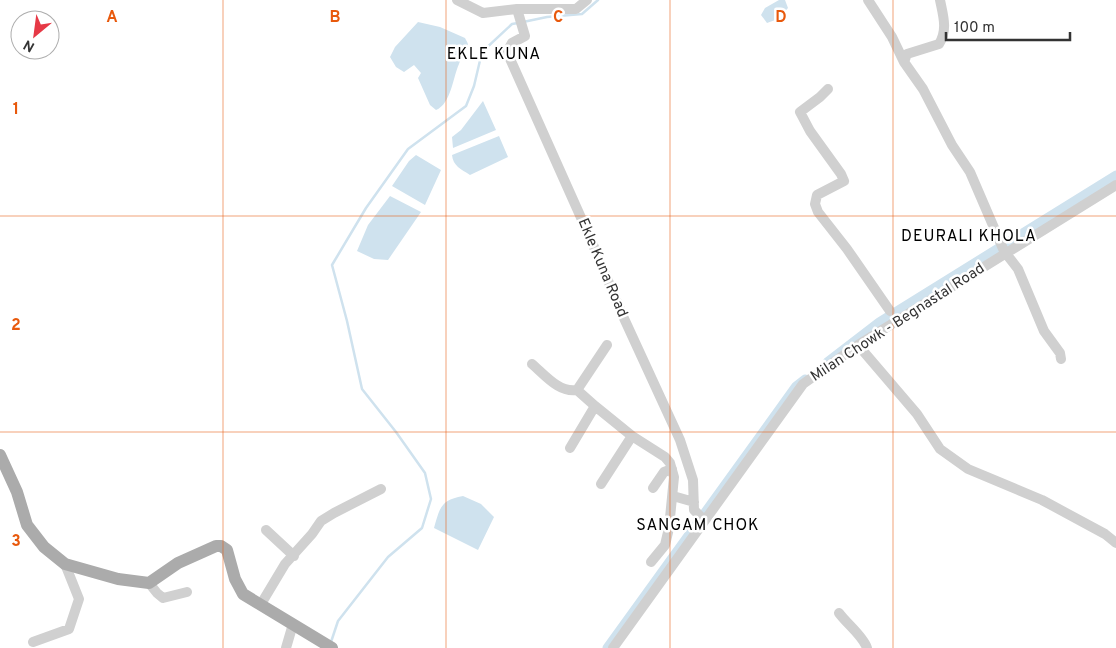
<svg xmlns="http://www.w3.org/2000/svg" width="1116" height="648" viewBox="0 0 1116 648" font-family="Overpass,sans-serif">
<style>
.water{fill:#cfe2ee}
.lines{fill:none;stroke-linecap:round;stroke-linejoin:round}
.stream{stroke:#cfe2ee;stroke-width:2.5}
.canal{stroke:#cfe2ee;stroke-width:9}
.minor{stroke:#d0d0d0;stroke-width:10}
.major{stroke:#ababab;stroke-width:12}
.grid{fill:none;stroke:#e8590c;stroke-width:1;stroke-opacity:0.55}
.labels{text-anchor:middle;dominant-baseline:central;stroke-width:5;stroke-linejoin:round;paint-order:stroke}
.street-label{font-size:15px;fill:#333;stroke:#fff}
.neighbourhood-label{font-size:16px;letter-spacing:1px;fill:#000;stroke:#fff}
.grid-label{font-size:16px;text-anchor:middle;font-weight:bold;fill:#e8590c;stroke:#fff;stroke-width:5;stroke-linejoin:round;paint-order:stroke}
</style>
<rect width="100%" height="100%" fill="#fff"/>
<!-- water -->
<path class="water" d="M779,0H785L788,8L778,19L767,23L761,15L765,8Z
M418,22L440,27L465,38C466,40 468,43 468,45C467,52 461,57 459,64C453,77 451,104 436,110L430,105L418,78L421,73L414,65L404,72L396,67L390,57L395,47Z
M483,101L496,130L453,148L452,137L461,130Z
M499,136L508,157L470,175C461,169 453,166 452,155Z
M416,155L441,170L425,205L392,186L409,161Z
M390,196L421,212L388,260L374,259L357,251L368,225Z
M463,496L481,504L494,517L478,550L434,528C440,507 441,500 463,496Z"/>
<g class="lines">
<!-- stream -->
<path class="stream" d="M523,22L547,17L582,14L598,0
M331,642L338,621L388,557L422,528L431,499L425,473L396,432L362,389L347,321L332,265L366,208L408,149L466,106L474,86L482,52L512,24L518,23"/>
<!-- canal -->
<path class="canal" d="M827,362L879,322L1116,175
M607,648L796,386L805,379"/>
<!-- minor -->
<path class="minor" d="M457,0L483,13L517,9H576L587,0
M868,0L892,37L904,62
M940,0C943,15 948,30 939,44L907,54L904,62L923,89L952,145L970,172L1004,251L1018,269L1044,331L1060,353L1061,359
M517,9L525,36L512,43L507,52L591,240L622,314L680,440L693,480L694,510L704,520
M828,89L820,97L800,112L810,131L841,174L844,181L817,195L815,204L818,212L847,249L890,311
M858,345L917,414L940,449L968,469L1042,500L1105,534L1116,543
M532,364C545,375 559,393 577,390
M595,406L577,390L607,345
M570,448L595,406L632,436L665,457L670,463L674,477L669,528L665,545L651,562
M601,484L632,436
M653,488L664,472L672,469
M673,496L694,502
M266,530L294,556
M149,583L157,593L163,598L187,592
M261,604L285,564L312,534L321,521L334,513L381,489
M839,613C847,624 863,636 867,648
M33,642L69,629L79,599L65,564
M286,648L293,624
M613,648L803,384L858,345L1116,185"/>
<!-- major -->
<path class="major" d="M0,455L17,492L27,525L44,547L65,564L118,579L149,583L178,563L216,546H221L227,550L235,579L243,594L332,648"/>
</g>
<!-- grid -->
<path class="grid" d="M223,0V648M446,0V648M670,0V648M893,0V648M0,216H1116M0,432H1116"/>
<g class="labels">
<!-- street labels -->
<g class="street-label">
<text transform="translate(602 268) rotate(67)">Ekle Kuna Road</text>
<text transform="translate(898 323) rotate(-33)">Milan Chowk - Begnastal Road</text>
</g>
<!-- neighbourhood labels -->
<g class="neighbourhood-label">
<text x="494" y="55">EKLE KUNA</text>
<text x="969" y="237">DEURALI KHOLA</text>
<text x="698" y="526">SANGAM CHOK</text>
</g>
</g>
<g class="grid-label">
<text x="112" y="22">A</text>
<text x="335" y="22">B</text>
<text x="558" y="22">C</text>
<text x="781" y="22">D</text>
<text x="16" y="114">1</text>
<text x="16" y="330">2</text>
<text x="16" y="546">3</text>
</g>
<!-- north arrow -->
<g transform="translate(35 35) rotate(209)"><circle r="24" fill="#ffffff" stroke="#adadad"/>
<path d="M0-4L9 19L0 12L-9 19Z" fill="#e63946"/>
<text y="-8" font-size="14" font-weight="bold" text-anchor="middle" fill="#333333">N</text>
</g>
<!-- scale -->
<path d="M946 32v8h124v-8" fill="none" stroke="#333333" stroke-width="2.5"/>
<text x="954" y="32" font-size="15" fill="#333333" stroke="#ffffff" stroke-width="4" paint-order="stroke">100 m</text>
</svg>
